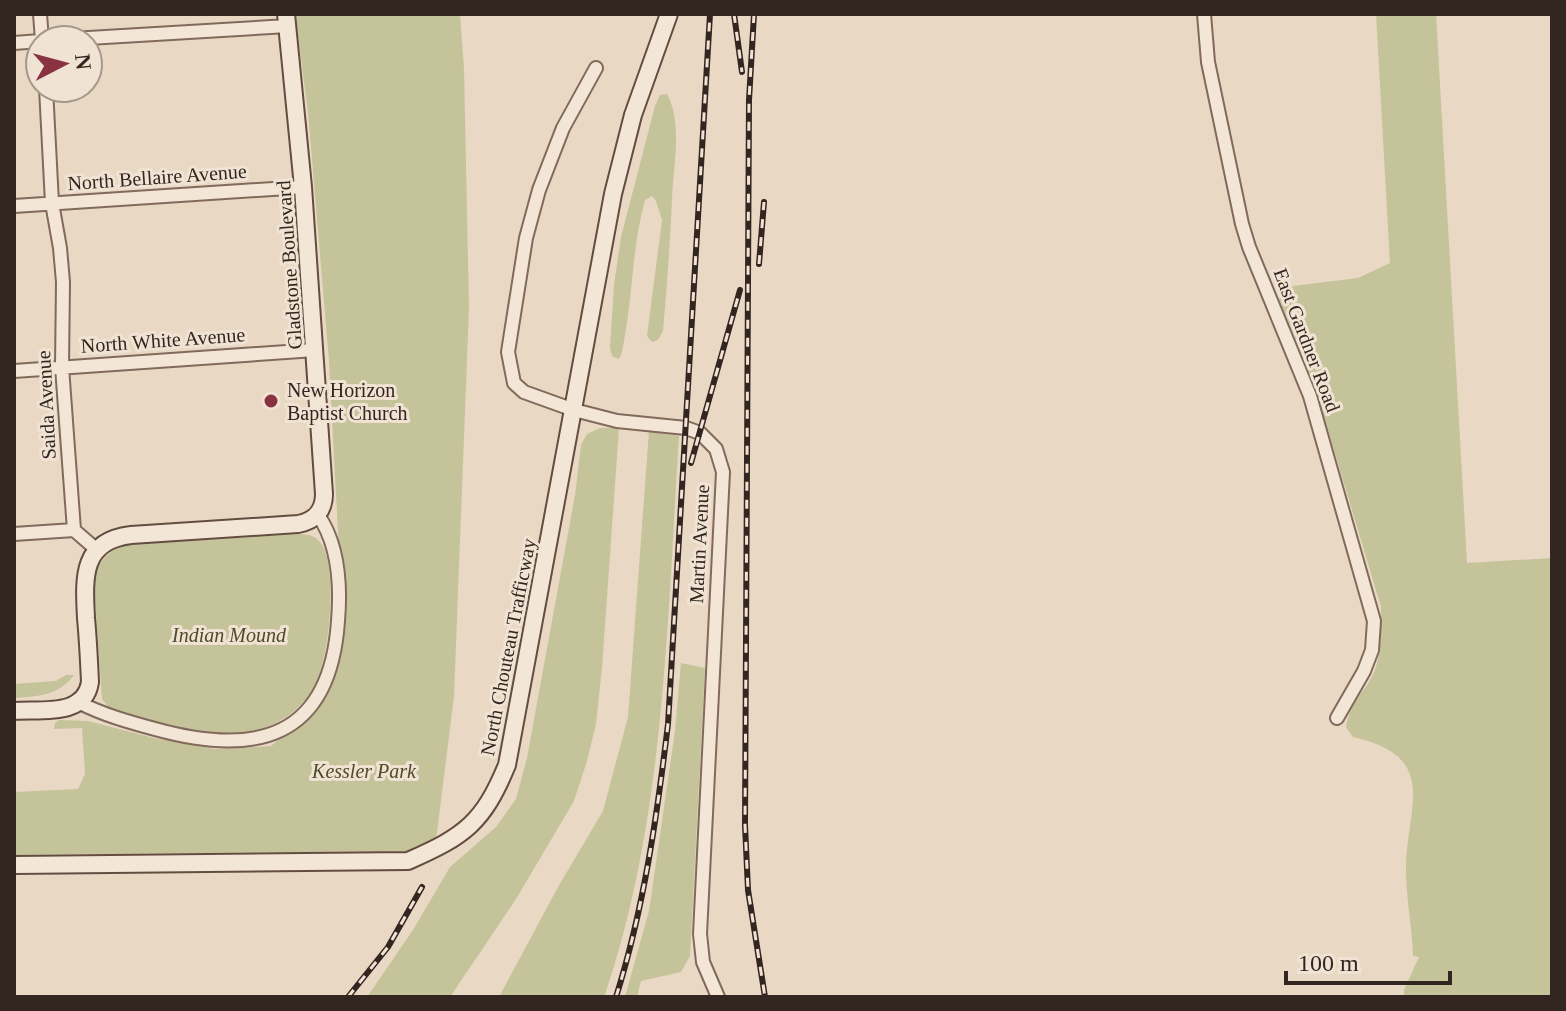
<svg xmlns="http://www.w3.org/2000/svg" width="1566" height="1011" viewBox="0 0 1566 1011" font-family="'Times New Roman',serif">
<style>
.green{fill:#c5c399}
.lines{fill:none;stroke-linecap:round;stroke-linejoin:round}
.street-casing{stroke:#816a5c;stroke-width:16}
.secondary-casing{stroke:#634c40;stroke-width:20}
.street{stroke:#f4e6d6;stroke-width:12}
.secondary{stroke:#f4e6d6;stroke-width:16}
.rail-casing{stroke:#33251f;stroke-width:6}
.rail{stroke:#f1e3d3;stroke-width:3;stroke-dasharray:9;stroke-linecap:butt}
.poi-dot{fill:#893342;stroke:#f1e3d3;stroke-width:3}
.labels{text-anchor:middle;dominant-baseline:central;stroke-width:6;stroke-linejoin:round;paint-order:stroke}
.street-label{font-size:20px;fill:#33251f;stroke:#f1e3d3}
.poi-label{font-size:20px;fill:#33251f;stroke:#f1e3d3;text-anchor:start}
.park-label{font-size:20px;font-style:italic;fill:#4a4d28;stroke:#f1e3d3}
</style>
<rect width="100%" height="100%" fill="#e9d8c4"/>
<!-- green -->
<path class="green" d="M295,14H460L464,69L469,307L454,696L436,840L417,851L14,855V792L78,789L85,774L82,728L54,729L55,723L59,720L88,721L154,738L215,749L271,746L327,696L342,618L338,532L329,361L308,112Z
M1376,14H1436L1467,563L1552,558V997H1404V990L1419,957L1413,956C1412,929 1407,902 1406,875C1404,809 1444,758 1353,737L1346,727C1351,698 1366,693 1375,670C1382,650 1381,628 1381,607L1314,383L1279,299L1293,286L1358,278L1390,263Z
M667,94C683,124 673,166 672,199C670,243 667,287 663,331L658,340L652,342L647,336L662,220L656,201L652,196L645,200C631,250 633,304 621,356L618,359L612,356L610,348L614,285L621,237L655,106L660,95Z
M600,428H619L602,668L596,724L587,761L574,801L516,899L450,997H367L413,930L450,867L496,827L516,799L527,758L575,495L581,445L587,434Z
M649,431L679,436C667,621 665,821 604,997H499L558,887L603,811L628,717Z
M301,534C308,535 313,535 318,540C340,560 329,657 316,683C304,707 282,724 256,730C209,741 156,721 111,710L102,699L94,586C95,563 108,549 130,544Z
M681,663L705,668L690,956L681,972L641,981L637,997H625L649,911L675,731Z
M66,675H74C58,696 39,696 14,698V684L56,681Z"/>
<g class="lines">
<!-- street casing -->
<g class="street-casing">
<path id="street" d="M40,14L42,40
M1204,14L1208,62L1242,224L1249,247L1310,396L1374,621L1372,650L1364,671L1337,718
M55,40L288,26
M14,43L40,41
M596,68L563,128L539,190L526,238L508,352L514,383L524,392L574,410L617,421L686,428L700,433L716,449L723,472L700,934L703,962L718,997
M46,88L52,203L60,248L63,282L62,367L74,530L97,550
M14,206L303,187
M14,371L315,350
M14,534L74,530
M80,703C104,715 129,722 155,729C256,757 330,739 338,621C341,585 339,545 318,515"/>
</g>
<!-- secondary casing -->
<g class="secondary-casing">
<path id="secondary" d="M14,711C41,709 85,717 90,682C89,660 88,639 86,618C84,578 81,541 131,535L298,524C315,521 324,511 324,494L303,187L286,14
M14,865L408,861C465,836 483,823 507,765L613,194L633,115L669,14"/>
</g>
<!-- street -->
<use href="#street" class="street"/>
<!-- secondary -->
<use href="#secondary" class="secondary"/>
<!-- rail casing -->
<g class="rail-casing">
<path id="rail" d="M734,14L742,72
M754,14L749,100L745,825L748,890L765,997
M759,264L764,202
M691,463L740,290
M348,997L388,947L422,887
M616,997C644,908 657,816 668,724L710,14"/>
</g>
<!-- rail -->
<use href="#rail" class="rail"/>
</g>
<!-- markers -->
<circle class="poi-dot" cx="271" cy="401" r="8"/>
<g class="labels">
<!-- street labels -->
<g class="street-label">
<text transform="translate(157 177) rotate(-4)">North Bellaire Avenue</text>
<text transform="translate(289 265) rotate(-94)">Gladstone Boulevard</text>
<text transform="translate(163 340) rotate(-4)">North White Avenue</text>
<text transform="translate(1307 340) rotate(69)">East Gardner Road</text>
<text transform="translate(46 405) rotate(-93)">Saida Avenue</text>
<text transform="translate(699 544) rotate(-87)">Martin Avenue</text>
<text transform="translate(508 647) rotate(-79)">North Chouteau Trafficway</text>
</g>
<!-- poi labels -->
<g class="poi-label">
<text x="287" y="390">New Horizon<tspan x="287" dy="23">Baptist Church</tspan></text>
</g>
<!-- park labels -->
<g class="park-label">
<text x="229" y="635">Indian Mound</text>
<text x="364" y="771">Kessler Park</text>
</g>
</g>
<!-- border -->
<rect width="1566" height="1011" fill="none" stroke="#33251f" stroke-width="32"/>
<!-- north arrow -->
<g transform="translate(64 64) rotate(84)"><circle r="38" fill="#f1e3d3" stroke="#a5978b" stroke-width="2"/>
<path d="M0-6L14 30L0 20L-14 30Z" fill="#893342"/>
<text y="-12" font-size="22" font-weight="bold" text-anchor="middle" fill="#33251f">N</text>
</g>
<!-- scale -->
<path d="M1286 971v12h164v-12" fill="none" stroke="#33251f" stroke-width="4"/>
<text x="1298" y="971" font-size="24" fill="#33251f" stroke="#f1e3d3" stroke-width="6" paint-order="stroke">100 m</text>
</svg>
